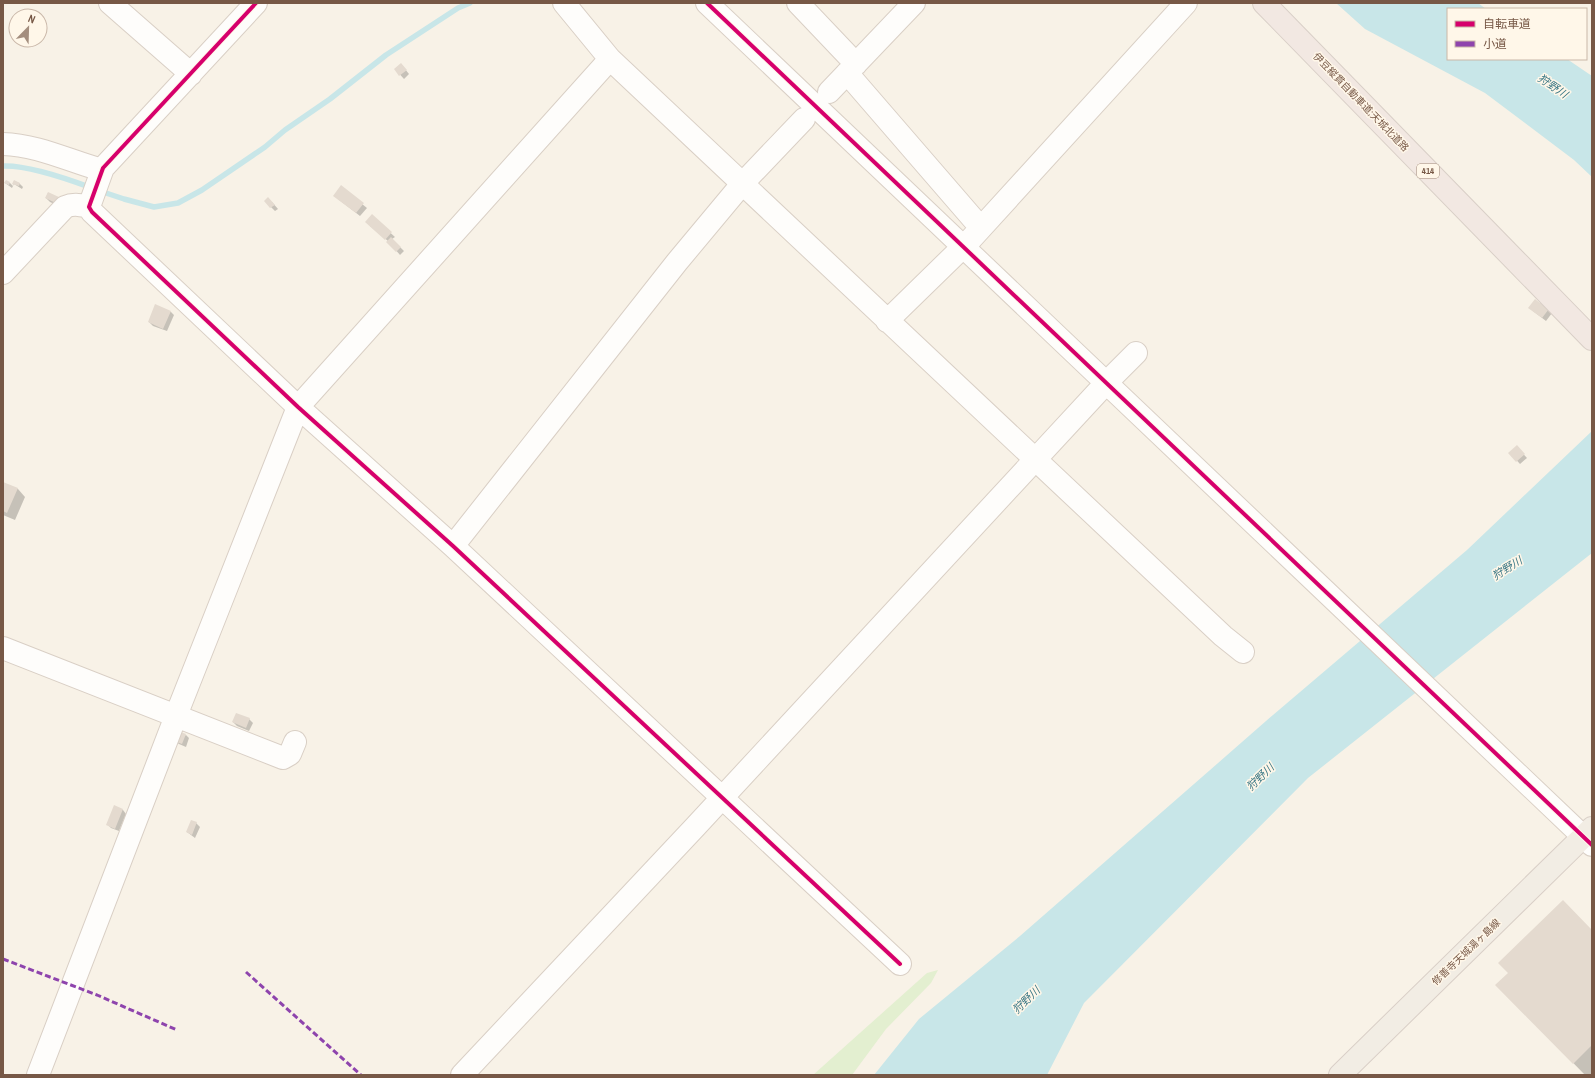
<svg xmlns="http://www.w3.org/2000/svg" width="1595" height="1078" viewBox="0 0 1595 1078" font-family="'Archivo Narrow','Noto Sans JP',sans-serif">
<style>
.green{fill:#e3efd0}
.water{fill:#c8e6e8}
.shadow{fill:#0003}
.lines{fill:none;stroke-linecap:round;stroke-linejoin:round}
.stream{stroke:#c8e6e8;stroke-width:5.5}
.building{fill:#e4dacf}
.minor-casing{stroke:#d9cfc5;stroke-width:24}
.major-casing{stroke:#d9cfc7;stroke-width:24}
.highway-casing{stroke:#d9cfc7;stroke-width:24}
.minor{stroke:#fefdfb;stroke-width:22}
.major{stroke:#f2ede4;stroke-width:22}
.highway{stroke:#f2e8e2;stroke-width:22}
.quiet{stroke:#8e44ad;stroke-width:3;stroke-dasharray:6 3;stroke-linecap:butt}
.cycleway-casing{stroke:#fff7e9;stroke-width:6}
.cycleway{stroke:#d6006c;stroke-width:4}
.labels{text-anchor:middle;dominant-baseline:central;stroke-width:3;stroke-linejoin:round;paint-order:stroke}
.shield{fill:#fff7e9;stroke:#a08877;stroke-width:1}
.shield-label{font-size:9px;font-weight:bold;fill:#775846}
.street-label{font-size:10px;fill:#775846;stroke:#fff7e9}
.water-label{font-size:11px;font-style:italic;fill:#3b7886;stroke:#fff7e9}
</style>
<rect width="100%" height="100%" fill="#f8f2e7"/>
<!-- green -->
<path class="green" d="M938,970L931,983L886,1029L852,1075H813L927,973Z"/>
<!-- water -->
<path class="water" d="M1336,3H1478L1486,9H1448V59H1567L1592,76V177L1574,160L1485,93L1365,29Z
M1592,431V553L1308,778L1084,1003L1047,1075H874L919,1019L1020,936L1273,715L1467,550Z"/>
<!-- shadow -->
<path class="shadow" d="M401,64L409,74L404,79L395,69Z
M14,181L19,183L23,187L22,189L14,184L12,188L5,183H10L13,186Z
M341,187L367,208L360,216L338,199Z
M48,193L61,207L50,202L46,198Z
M265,201L272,202L278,209L275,211Z
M372,216L395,237L392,239L404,251L400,255L388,241L370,226Z
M1541,305L1555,309L1546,321L1533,311Z
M156,306L171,312L174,315L167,331L153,326L149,322Z
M1517,447L1527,458L1520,464L1510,453Z
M3,483L18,489L25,497L15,520L3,515Z
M249,719L253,723L249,731L237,726L233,722Z
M186,735L189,738L186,747L179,744L175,741Z
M115,807L123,810L126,814L119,831L111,828L107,824Z
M196,823L200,827L195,838L187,832Z
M1592,932V1075H1585L1497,985Z"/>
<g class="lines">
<!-- stream -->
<path class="stream" d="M3,166C28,165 68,179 92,188
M100,191L124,199L154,207L178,203L202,190L265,147L285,130L330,99L386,55L458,8L470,3"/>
</g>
<!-- building -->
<path class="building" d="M401,63L407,70L399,76L394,69Z
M6,180L10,182L9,185L4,183Z
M14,180L20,183L19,186L12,184Z
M341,185L364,203L356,213L333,196Z
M48,192L61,198L58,204L45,198Z
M268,197L275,205L270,208L264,201Z
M372,214L392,232L385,240L365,222Z
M391,237L401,247L396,252L386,242Z
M1535,299L1540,303L1544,299L1552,305L1542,318L1528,308Z
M155,304L171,311L163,329L148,322Z
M1517,445L1525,454L1516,462L1508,453Z
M3,482L18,488L7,513L3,511Z
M236,713L250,718L246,728L232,722Z
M178,731L186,734L182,744L174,741Z
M114,805L123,809L115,829L106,825Z
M191,820L197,822L192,835L186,832Z
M1563,900L1592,930V1045L1573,1064L1495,985L1508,973L1498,963Z"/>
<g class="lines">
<!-- minor casing -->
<g class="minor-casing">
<path id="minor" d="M110,3L191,74
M256,3L103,168L90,204L89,207L92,212L298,407L453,546L900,964
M564,3L610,59L1223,636L1243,652
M707,3L1592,845
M798,3L856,64
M847,73L981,228
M829,92L914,3
M3,144C38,145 69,161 102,170
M3,273L65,207C74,203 80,205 89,207
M887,321L970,240L1186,3
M453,546L677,262L742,184L804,119
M3,648L283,758L290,754L295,742
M38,1075L179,708L298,407L610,59
M462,1075L696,826L1107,382L1136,353"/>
</g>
<!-- major casing -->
<g class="major-casing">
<path id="major" d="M1340,1075L1592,828"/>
</g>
<!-- highway casing -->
<g class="highway-casing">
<path id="highway" d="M1264,3L1592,339"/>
</g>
<!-- minor -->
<use href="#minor" class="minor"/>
<!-- major -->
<use href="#major" class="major"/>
<!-- highway -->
<use href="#highway" class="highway"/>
<!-- quiet -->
<path class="quiet" d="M3,959L97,995L177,1030
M246,972L361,1075"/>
<!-- cycleway casing -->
<g class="cycleway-casing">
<path id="cycleway" d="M256,3L103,168L90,204L89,207L92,212L298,407L453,546L900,964
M707,3L1592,845"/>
</g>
<!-- cycleway -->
<use href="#cycleway" class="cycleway"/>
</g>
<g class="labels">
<!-- shield labels -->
<rect class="shield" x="1417" y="164" width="22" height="14" rx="3"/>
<g class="shield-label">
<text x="1428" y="171">414</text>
</g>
<!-- street labels -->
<g class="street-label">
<text transform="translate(1361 102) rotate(46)">伊豆縦貫自動車道;天城北道路</text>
<text transform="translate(1466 952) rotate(-44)">修善寺天城湯ヶ島線</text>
</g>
<!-- water labels -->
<g class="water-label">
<text transform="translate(1553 86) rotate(34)">狩野川</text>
<text transform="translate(1507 568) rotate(-32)">狩野川</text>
<text transform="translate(1260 777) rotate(-44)">狩野川</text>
<text transform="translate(1026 1000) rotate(-44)">狩野川</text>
</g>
</g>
<!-- border -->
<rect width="1595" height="1078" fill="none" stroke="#775846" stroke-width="8"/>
<!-- legend -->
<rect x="1447" y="8" width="140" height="52" fill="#fff7e9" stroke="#c9b7a8"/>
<rect x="1455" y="21" width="20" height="6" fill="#d6006c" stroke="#c9b7a8"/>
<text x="1483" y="28" font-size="12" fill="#775846">自転車道</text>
<rect x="1455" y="41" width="20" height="6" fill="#8e44ad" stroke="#c9b7a8"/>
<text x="1483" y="48" font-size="12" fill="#775846">小道</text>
<!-- north arrow -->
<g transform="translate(28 28) rotate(23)"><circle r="19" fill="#fff7e9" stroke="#c9b7a8"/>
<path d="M0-3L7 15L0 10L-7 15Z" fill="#a48e7e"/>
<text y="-6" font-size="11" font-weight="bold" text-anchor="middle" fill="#775846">N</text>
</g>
</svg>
